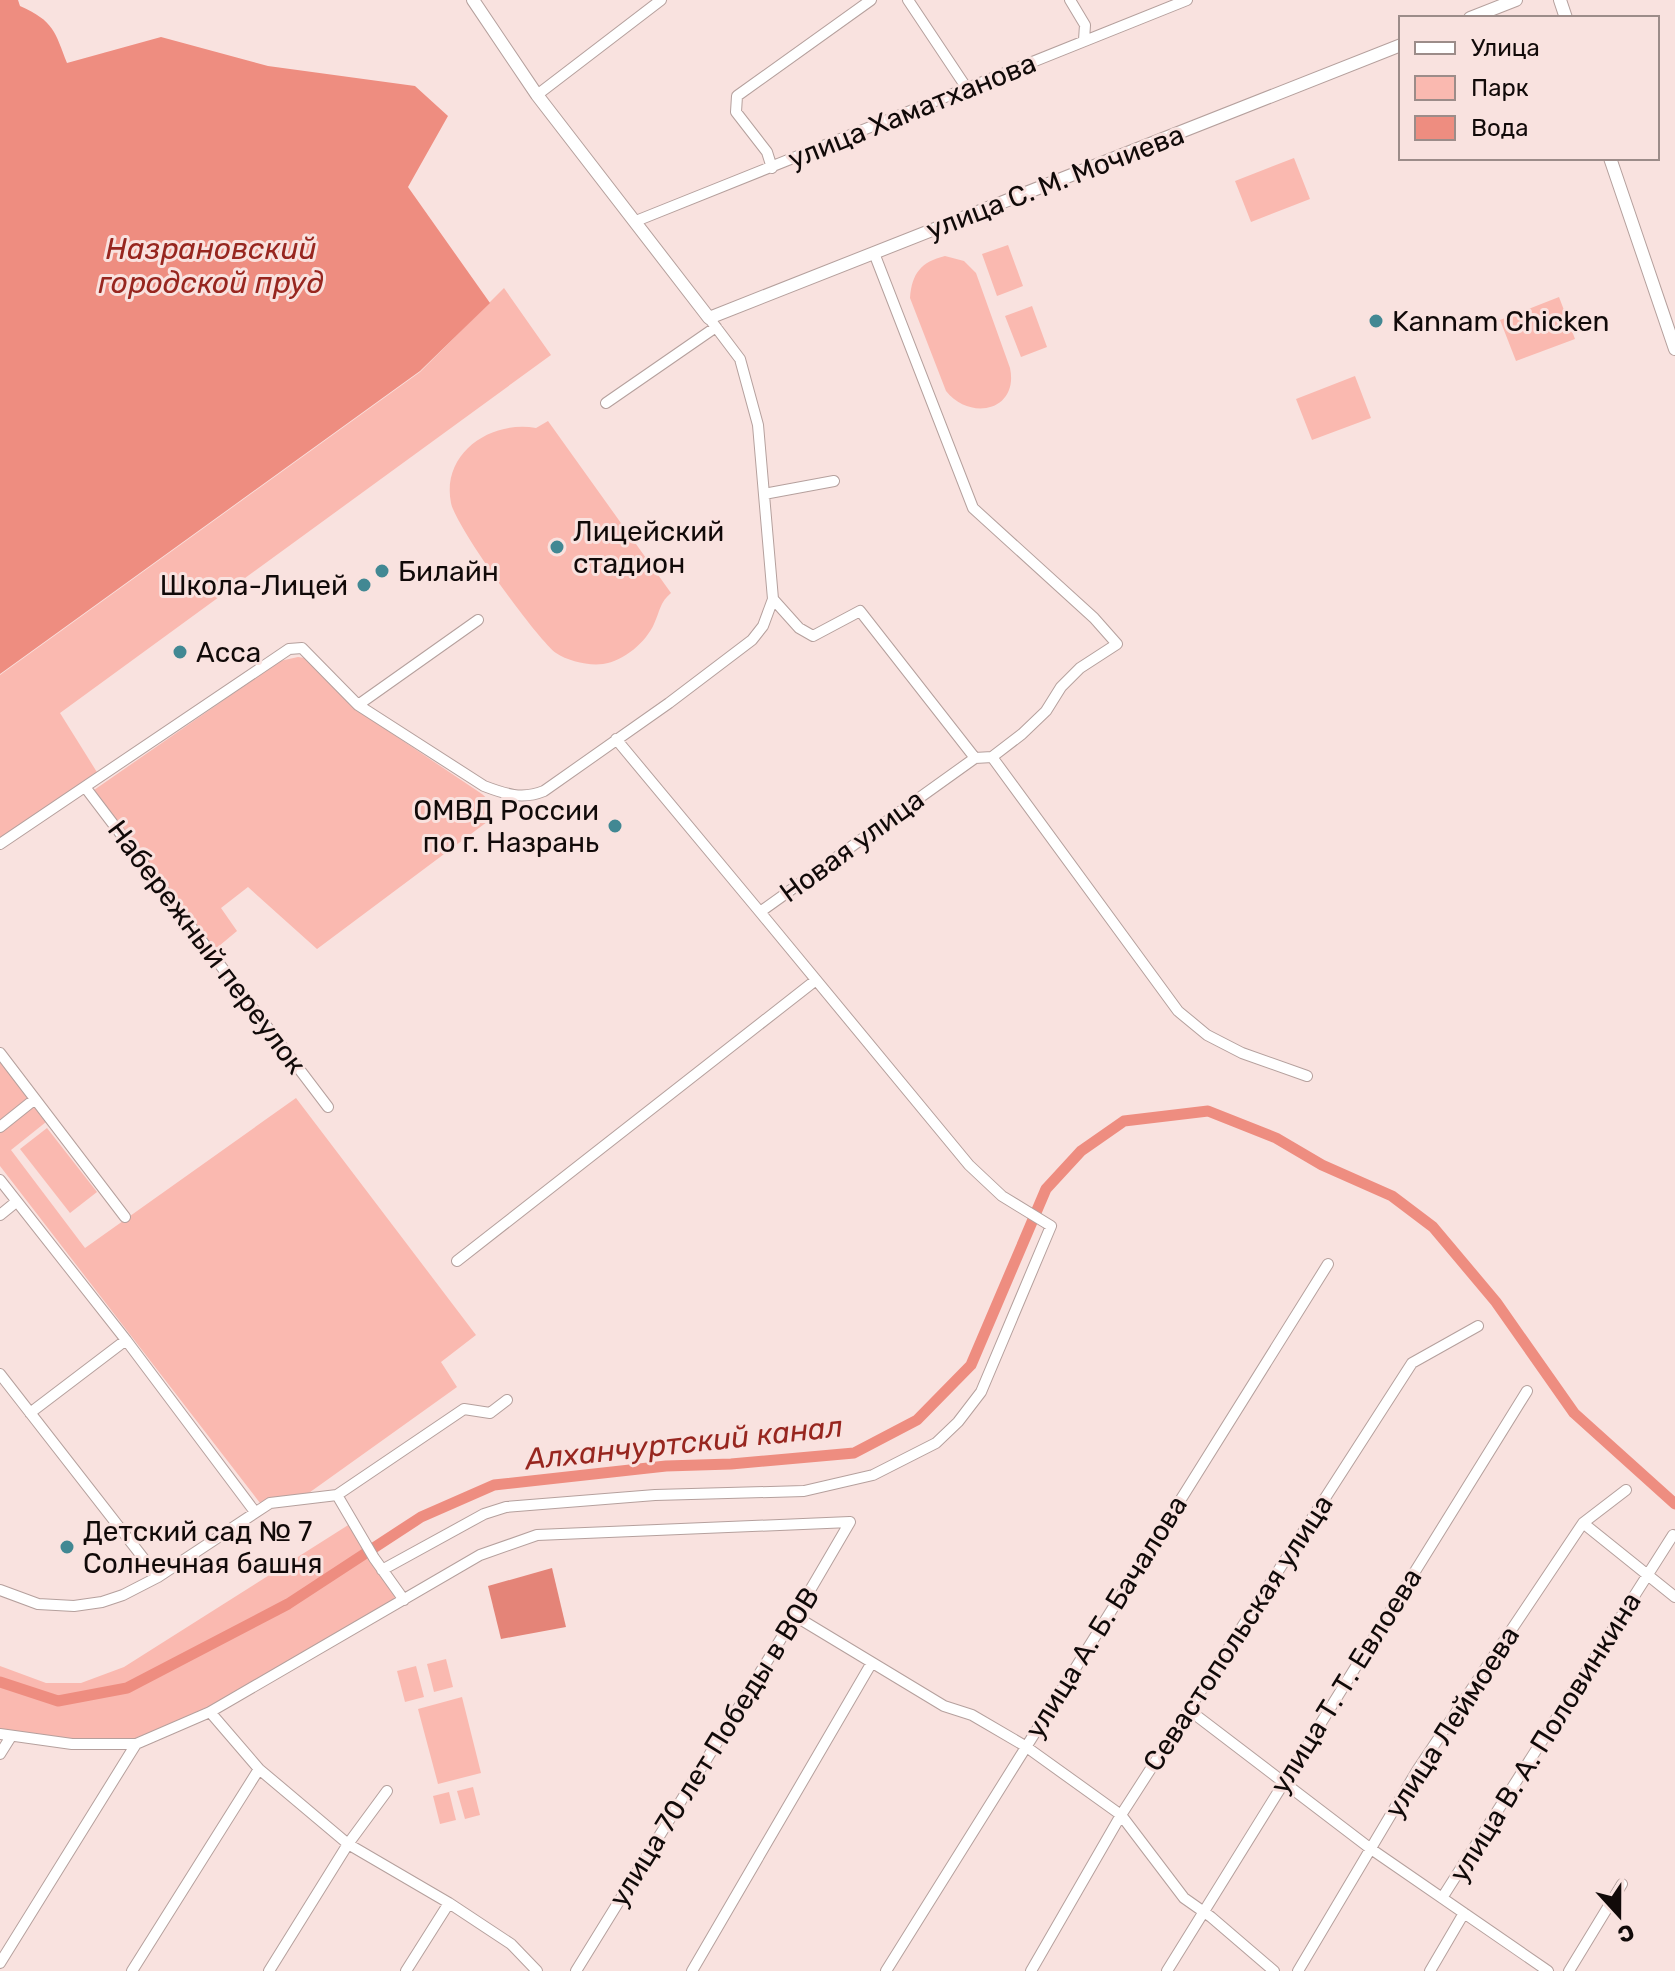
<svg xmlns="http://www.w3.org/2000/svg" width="1675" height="1971" viewBox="0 0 1675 1971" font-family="Rubik,sans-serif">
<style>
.green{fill:#fab9b0}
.forest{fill:#e48478}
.water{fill:#ee8d80}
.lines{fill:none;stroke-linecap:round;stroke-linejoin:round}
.canal{stroke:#ee8d80;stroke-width:11}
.minor-casing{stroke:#b5a09d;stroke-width:12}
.tertiary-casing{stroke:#b5a09d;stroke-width:14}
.minor{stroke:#fff;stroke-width:10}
.tertiary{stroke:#fff;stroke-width:12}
.poi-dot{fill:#428893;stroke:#f9e2df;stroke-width:3}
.labels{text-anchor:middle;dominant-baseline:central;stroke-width:6;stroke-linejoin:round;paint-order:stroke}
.street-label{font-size:28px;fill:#110a09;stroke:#f9e2df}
.poi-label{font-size:28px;fill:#110a09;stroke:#f9e2df;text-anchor:start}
.water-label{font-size:30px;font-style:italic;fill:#97261f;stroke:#f9e2df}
</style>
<rect width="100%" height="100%" fill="#f9e2df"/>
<!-- green -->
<path class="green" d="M1294,158L1310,199L1251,222L1235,181Z
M1008,245L1023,286L997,296L982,254Z
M945,256L964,261L976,273L1010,368C1019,410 971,422 946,391L910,298C912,273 921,262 945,256Z
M504,288L551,355L60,713L100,777L0,844V675L420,372Z
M1559,297L1575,339L1516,361L1500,320Z
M1032,306L1047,347L1021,357L1005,316Z
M1355,376L1371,418L1312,440L1296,399Z
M548,421L671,593C660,602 660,611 654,624C646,642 624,661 603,664C588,666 568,661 556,653C536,638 456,527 451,503C441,453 491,420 536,428Z
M298,657L305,658L314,664L351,706L482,794L492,803L491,819L317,949L248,887L221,908L237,931L213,951L94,790L280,661Z
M0,1053L44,1110L39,1114L46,1122L11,1150L85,1248L296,1098L476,1335L441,1362L457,1387L306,1495L268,1498L260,1503L0,1166Z
M47,1128L97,1192L70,1213L20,1149Z
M353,1522L404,1600L210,1712L136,1744L0,1734V1666L46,1683H81L124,1667Z
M446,1659L453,1687L434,1692L427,1664Z
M416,1666L424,1697L405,1702L397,1671Z
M462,1697L481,1773L438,1784L418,1709Z
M473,1787L480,1815L465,1819L457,1791Z
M449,1792L456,1820L440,1824L433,1796Z"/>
<!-- forest -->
<path class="forest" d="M552,1568L566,1627L501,1639L488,1586Z"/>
<!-- water -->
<path class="water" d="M0,0H18L20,6C54,21 55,32 67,63L161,37L268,66L415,86L448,116L408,187L490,303L420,371L0,674Z"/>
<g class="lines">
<!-- canal -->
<path class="canal" d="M0,1682L58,1701L127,1688L288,1604L421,1517L494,1485L666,1466L731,1464L854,1453L917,1420L971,1365L1046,1189L1081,1151L1124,1121L1208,1111L1276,1138L1322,1165L1392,1196L1433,1227L1496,1302L1574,1413L1675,1504"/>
<!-- minor casing -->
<g class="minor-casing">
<path id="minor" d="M908,0L968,90
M1070,0L1085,25L1084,40
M537,95L661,0
M772,168L767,152L736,112L737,96L871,0
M636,221L1187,0
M606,403L716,327
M764,494L834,481
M773,599L799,628L813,636L860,611L975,758
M358,705L478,620
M616,739L760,912L975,758L992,757L1022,734L1046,711L1061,687L1080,668L1117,644L1094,618L973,508L874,253
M992,757L1178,1011L1207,1035L1242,1053L1307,1076
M85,787L328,1107
M0,844L289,649L302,648L358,705L484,786C505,794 522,800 544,791L669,703L752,640L763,626L773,599L758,425L740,359L709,318
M0,1053L125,1217
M0,1127L35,1099
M0,1180L126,1340L255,1512
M0,1215L16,1202
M457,1261L816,980
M0,1374L158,1577
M30,1413L126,1340
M337,1495L374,1558L404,1600
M1583,1523L1675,1597
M382,1570L484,1514L506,1507L655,1495L804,1491L873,1475L936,1443L958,1422L981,1392L1051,1226L1002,1196L969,1165L760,912
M0,1590L38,1604L74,1606L102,1602L123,1595L158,1577L270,1503L337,1495L464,1409L490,1413L507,1400
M795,1616L944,1706L972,1715L1025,1746L1121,1815L1184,1898L1211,1917L1274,1971
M1189,1710L1371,1849L1548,1971
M210,1712L259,1769L348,1844L449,1903L511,1944L537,1971
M0,1734L72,1744H136L210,1712L480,1555L537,1535L850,1522
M0,1754L10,1738
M1442,1898L1673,1535
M0,1963L136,1744
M132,1971L259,1769
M269,1971L348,1844L387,1791
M406,1971L449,1903
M576,1971L795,1616L850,1522
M692,1971L871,1664
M886,1971L1328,1264
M1031,1971L1121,1815L1412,1363L1478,1326
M1167,1971L1527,1391
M1298,1971L1418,1769L1583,1523L1626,1490
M1430,1971L1464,1913
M1569,1971L1622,1884"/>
</g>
<!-- tertiary casing -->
<g class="tertiary-casing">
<path id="tertiary" d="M473,0L537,95L709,318L1401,45
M1560,0L1566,18
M1470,18L1516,0
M1610,158L1675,349"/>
</g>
<!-- minor -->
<use href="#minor" class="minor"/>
<!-- tertiary -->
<use href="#tertiary" class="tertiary"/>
</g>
<!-- markers -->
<g class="poi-dot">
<circle cx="1376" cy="321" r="8"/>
<circle cx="557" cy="547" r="8"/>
<circle cx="382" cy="571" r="8"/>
<circle cx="364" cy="585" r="8"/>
<circle cx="180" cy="652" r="8"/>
<circle cx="615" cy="826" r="8"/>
<circle cx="67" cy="1547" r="8"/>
</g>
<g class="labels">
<!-- street labels -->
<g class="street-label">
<text transform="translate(912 111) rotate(-22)">улица Хаматханова</text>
<text transform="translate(1055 182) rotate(-21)">улица С. М. Мочиева</text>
<text transform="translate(852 846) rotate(-36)">Новая улица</text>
<text transform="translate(207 947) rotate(53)">Набережный переулок</text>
<text transform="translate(1106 1617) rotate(-58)">улица А. Б. Бачалова</text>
<text transform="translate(1238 1633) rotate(-57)">Севастопольская улица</text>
<text transform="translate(1346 1681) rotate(-58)">улица Т. Т. Евлоева</text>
<text transform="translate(1452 1722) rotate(-57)">улица Леймоева</text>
<text transform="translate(1545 1737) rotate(-58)">улица В. А. Половинкина</text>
<text transform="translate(714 1747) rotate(-58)">улица 70 лет Победы в ВОВ</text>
</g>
<!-- poi labels -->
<g class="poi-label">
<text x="1392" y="321">Kannam Chicken</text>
<text x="573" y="531">Лицейский<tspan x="573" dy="32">стадион</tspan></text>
<text x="398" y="571">Билайн</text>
<text x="348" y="585" text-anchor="end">Школа-Лицей</text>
<text x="196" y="652">Асса</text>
<text x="599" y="810" text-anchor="end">ОМВД России<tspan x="599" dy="32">по г. Назрань</tspan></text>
<text x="83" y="1531">Детский сад № 7<tspan x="83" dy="32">Солнечная башня</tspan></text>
</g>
<!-- water labels -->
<g class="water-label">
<text x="211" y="249">Назрановский<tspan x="211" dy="34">городской пруд</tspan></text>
<text transform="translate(684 1443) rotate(-6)">Алханчуртский канал</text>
</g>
</g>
<!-- legend -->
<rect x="1399" y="16" width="260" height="144" fill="#f9e2df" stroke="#9c8c89" stroke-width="2"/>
<rect x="1415" y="42" width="40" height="12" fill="#ffffff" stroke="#9c8c89" stroke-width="2"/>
<text x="1471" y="56" font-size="24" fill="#110a09">Улица</text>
<rect x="1415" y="76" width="40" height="24" fill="#fab9b0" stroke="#9c8c89" stroke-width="2"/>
<text x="1471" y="96" font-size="24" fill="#110a09">Парк</text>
<rect x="1415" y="116" width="40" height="24" fill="#ee8d80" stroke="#9c8c89" stroke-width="2"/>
<text x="1471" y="136" font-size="24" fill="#110a09">Вода</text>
<!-- north arrow -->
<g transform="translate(1619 1915) rotate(159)" stroke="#f9e2df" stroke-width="6" paint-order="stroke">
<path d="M0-6L14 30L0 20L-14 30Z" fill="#110a09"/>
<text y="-12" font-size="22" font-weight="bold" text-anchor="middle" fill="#110a09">С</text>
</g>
</svg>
